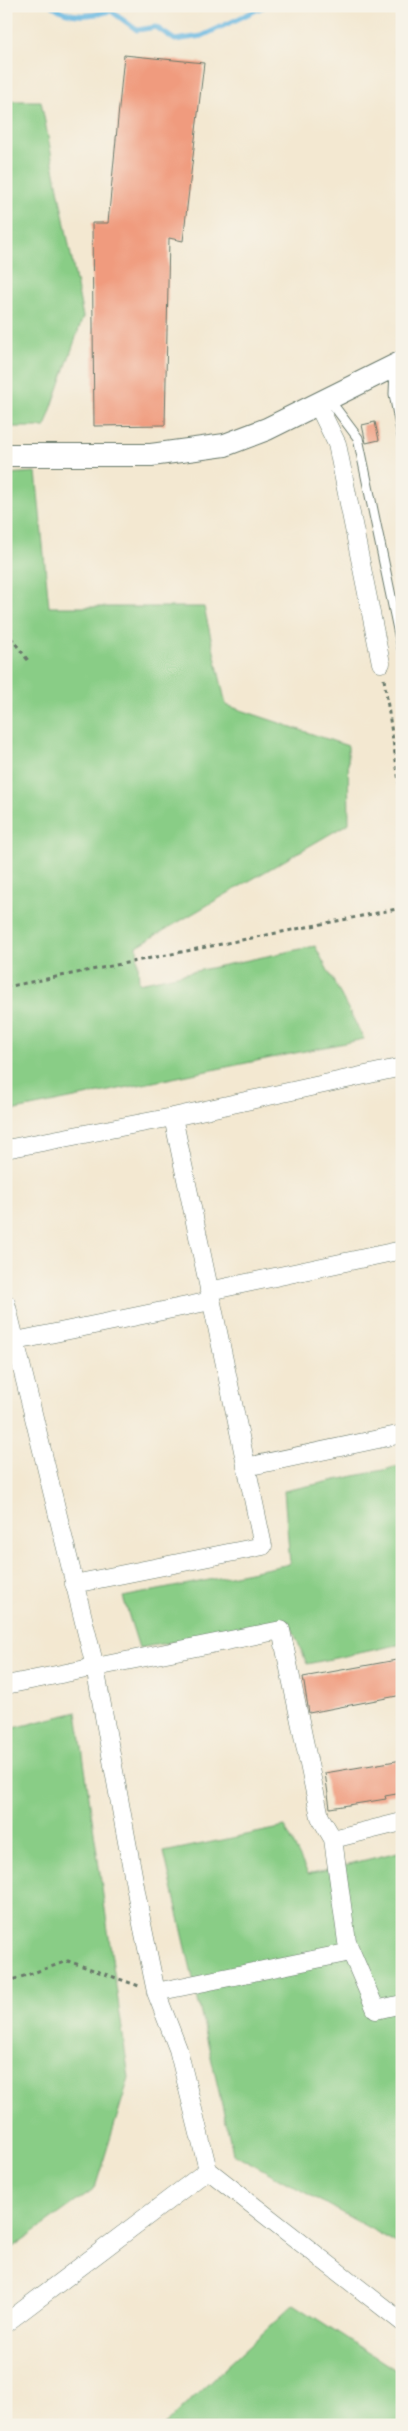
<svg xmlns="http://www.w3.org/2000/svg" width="408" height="2431" viewBox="0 0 408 2431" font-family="'Shantell Sans',sans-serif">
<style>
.green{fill:#89cd86;stroke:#54855d}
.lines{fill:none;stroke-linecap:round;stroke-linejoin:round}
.stream{stroke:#66b7e1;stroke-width:5}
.building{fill:#f09b7e}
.service-casing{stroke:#69796b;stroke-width:11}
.minor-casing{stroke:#69796b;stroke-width:19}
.tertiary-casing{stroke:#69796b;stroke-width:24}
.path{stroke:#69796b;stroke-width:3;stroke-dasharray:4 4;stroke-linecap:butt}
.service{stroke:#fff;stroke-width:9}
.minor{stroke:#fff;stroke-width:18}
.tertiary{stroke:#fff;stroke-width:22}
</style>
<rect width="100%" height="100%" fill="#f7f3e8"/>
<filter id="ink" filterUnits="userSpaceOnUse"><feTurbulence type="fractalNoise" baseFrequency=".02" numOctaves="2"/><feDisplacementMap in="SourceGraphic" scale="10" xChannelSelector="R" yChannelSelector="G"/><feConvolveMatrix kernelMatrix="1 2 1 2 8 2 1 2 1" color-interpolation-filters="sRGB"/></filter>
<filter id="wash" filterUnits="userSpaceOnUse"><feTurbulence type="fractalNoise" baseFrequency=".0096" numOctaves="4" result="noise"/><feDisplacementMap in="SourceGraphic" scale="20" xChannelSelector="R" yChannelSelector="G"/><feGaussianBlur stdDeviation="1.12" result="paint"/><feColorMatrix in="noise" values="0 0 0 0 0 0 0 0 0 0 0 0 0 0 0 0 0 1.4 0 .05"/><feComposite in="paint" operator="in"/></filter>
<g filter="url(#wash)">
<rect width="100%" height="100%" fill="#f3e8d1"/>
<!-- green -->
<path class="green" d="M6,101H41L83,317L45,427H6Z
M36,472L49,607H204L226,705L348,746L349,823L137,946L139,983L315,946L364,1039L6,1112V474Z
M402,1466V1644L307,1664L289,1621L139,1648L123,1597L290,1564L284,1491Z
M77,1712L129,2078L95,2188L6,2252V1730Z
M285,1827L308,1874L402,1851V2246L233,2153L164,1852Z
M294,2304L402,2374V2425H164Z"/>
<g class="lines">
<!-- stream -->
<path class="stream" d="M53,6C71,19 90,16 111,11L137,30L156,27L175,40L202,36L265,6"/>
</g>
<g id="blocks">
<!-- building -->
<path class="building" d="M124,55L204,63L183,241L169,238L165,425L94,426L92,223H108Z
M375,422L379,440L366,443L362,425Z
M402,1659V1695L309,1713L303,1677Z
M402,1760V1793L385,1796L386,1799L330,1808L325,1773Z"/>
</g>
</g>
<g filter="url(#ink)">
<use href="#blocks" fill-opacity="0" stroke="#69796b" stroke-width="1"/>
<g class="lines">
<!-- service casing -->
<g class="service-casing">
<path id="service" d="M395,368L394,394L402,437
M328,398L358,438L402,649"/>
</g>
<!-- minor casing -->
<g class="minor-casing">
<path id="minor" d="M317,403L337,444L381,663
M6,1149L173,1117L402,1067
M209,1291L402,1250
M6,1303L95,1667L142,1924L156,1992L178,2049L208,2170L402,2322
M6,1343L211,1301
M246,1467L402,1434
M74,1584L263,1546L173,1117
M6,1685L281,1630L320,1817L333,1839L402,1822
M333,1839L347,1942L376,2010L402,2004
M156,1992L351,1952
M6,2323L208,2170"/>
</g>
<!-- tertiary casing -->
<g class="tertiary-casing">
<path id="tertiary" d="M6,455H151L225,445L267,429L402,362"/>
</g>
<!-- path -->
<path class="path" d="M6,631L30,663
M384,679L402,802
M6,987L402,908
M6,1982L68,1961L139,1986"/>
<!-- service -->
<use href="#service" class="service"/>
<!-- minor -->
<use href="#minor" class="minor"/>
<!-- tertiary -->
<use href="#tertiary" class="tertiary"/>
</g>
</g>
<!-- margin -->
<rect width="408" height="2431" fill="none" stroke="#f7f3e8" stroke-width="25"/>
</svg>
